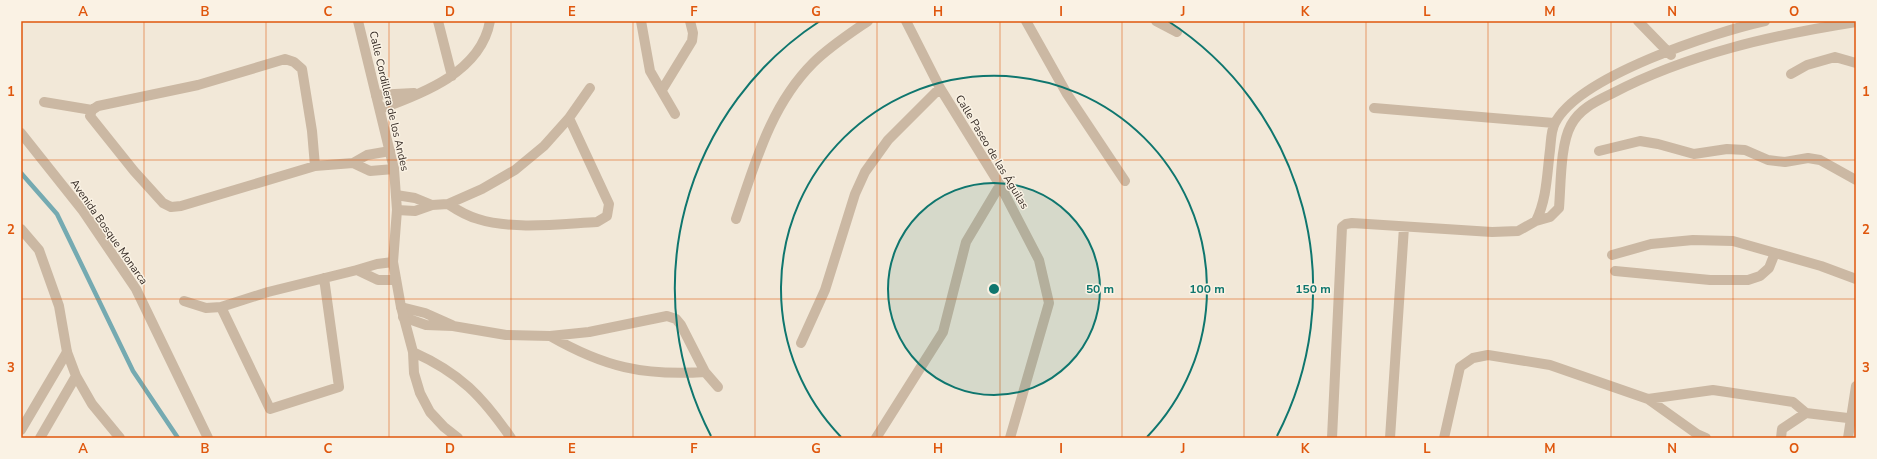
<svg xmlns="http://www.w3.org/2000/svg" width="1877" height="459" viewBox="0 0 1877 459" font-family="'Nunito Sans',sans-serif">
<style>
.lines{fill:none;stroke-linecap:round;stroke-linejoin:round}
.stream{stroke:#75aab1;stroke-width:4.5}
.minor{stroke:#cbb8a3;stroke-width:10}
.tertiary{stroke:#cbb8a3;stroke-width:10}
.grid{fill:none;stroke:#df570d;stroke-width:1;stroke-opacity:0.55}
.ring{fill:none;stroke:#0f766e;stroke-width:2}
.labels{text-anchor:middle;dominant-baseline:central;stroke-width:3;stroke-linejoin:round;paint-order:stroke}
.street-label{font-size:11px;fill:#362c26;stroke:#faf2e4}
.centre{fill:#0f766e;stroke:#faf2e4;stroke-width:2}
.ring-label{font-size:12px;text-anchor:middle;font-weight:bold;fill:#0f766e;stroke:#faf2e4;stroke-width:3;stroke-linejoin:round;paint-order:stroke}
.neatline{fill:none;stroke:#df570d;stroke-width:1.5}
.grid-label{font-size:13px;text-anchor:middle;font-weight:bold;fill:#df570d}
</style>
<rect width="100%" height="100%" fill="#f2e8d8"/>
<g class="lines">
<!-- stream -->
<path class="stream" d="M21,173L57,214L133,371L178,438"/>
<!-- minor -->
<path class="minor" d="M438,21L452,76
M641,21L650,71L675,114
M906,21L940,88L1000,185L1039,260L1049,303L1010,438
M1026,21L1067,94L1125,181
M1156,21L1177,32
M1638,21L1671,55
M1791,74L1807,65L1835,57L1856,63
M662,90L692,41L693,33L690,21
M376,95L414,93
M44,102L92,110
M1374,108L1554,123
M380,109C422,94 481,72 490,21
M1599,151L1640,141L1658,144L1694,154L1727,149L1745,150L1768,160L1785,162L1808,158L1820,160L1856,180
M353,163L370,171L394,169
M315,166L312,131L302,69L294,62L285,59L198,85L98,106L92,110L90,116L134,171L163,203L171,207L181,206L315,166L353,163L367,155L390,151
M396,195L415,198L432,205
M448,204C457,210 467,216 478,219C512,230 560,224 597,222L607,216L609,204L569,118
M397,210L415,211L432,205L448,204L482,189L515,170L544,146L569,118L590,88
M736,219C755,164 770,106 813,63C829,47 849,34 868,21
M1536,221C1547,199 1547,173 1550,150C1551,141 1551,130 1555,123C1579,76 1715,32 1765,21
M1612,255L1651,244L1693,240L1733,241L1821,266L1856,279
M357,270L378,280H396
M1615,271L1710,280H1748L1760,276L1769,268L1775,253
M184,301L206,308L221,307L268,292L357,270L377,264L393,262
M221,307L270,409L339,387L324,278
M401,307L425,313L452,325
M403,317L426,325L453,326L506,335L550,336L589,332L667,316L676,319L681,325L705,372L718,387
M550,336C604,367 643,376 705,372
M801,343L825,290L855,194L865,172L888,140L940,88
M1648,399L1697,434L1706,438
M21,430L67,352
M876,438L943,332L966,242L1000,185
M1332,438L1342,227L1346,224L1352,223L1492,232L1518,231L1536,221L1550,217L1559,208C1561,185 1560,145 1571,125C1580,108 1597,101 1613,93C1688,54 1773,35 1856,22
M1390,438L1404,227
M1444,438L1460,367L1473,358L1488,355L1550,365L1648,399L1713,390L1793,402L1806,413L1856,419
M1781,438L1782,429L1806,413"/>
<!-- tertiary -->
<path class="tertiary" d="M358,21L394,169L397,210L393,262L401,307L413,352L414,373L420,393L430,412L444,427L458,438
M21,133L83,211L136,289L208,438
M21,229L39,250L59,306L67,352L76,376L92,404L120,438
M413,352C460,373 482,396 511,438
M40,438L76,376
M1848,438L1856,386"/>
</g>
<!-- grid -->
<path class="grid" d="M144,21V438M266,21V438M389,21V438M511,21V438M633,21V438M755,21V438M877,21V438M1000,21V438M1122,21V438M1244,21V438M1366,21V438M1488,21V438M1611,21V438M1733,21V438M21,160H1856M21,299H1856"/>
<!-- distance rings -->
<circle cx="994" cy="289" r="106" fill="#0f766e" fill-opacity=".12"/>
<g class="ring">
<circle cx="994" cy="289" r="106"/>
<path d="M841 437A213 213 0 1 1 1147 437"/>
<path d="M711 436A319 319 0 0 1 820 21M1168 21A319 319 0 0 1 1277 436"/>
</g>
<g class="labels">
<!-- street labels -->
<g class="street-label">
<text transform="translate(389 101) rotate(77)">Calle Cordillera de los Andes</text>
<text transform="translate(992 152) rotate(59)">Calle Paseo de las Águilas</text>
<text transform="translate(109 232) rotate(55)">Avenida Bosque Monarca</text>
</g>
</g>
<circle cx="994" cy="289" r="6" class="centre"/>
<g class="ring-label">
<text x="1100" y="293">50 m</text>
<text x="1207" y="293">100 m</text>
<text x="1313" y="293">150 m</text>
</g>
<!-- border -->
<rect width="1877" height="459" fill="none" stroke="#faf2e4" stroke-width="44"/>
<rect x="22" y="22" width="1833" height="415" class="neatline"/>
<g class="grid-label">
<text x="83" y="16">A</text>
<text x="205" y="16">B</text>
<text x="328" y="16">C</text>
<text x="450" y="16">D</text>
<text x="572" y="16">E</text>
<text x="694" y="16">F</text>
<text x="816" y="16">G</text>
<text x="938" y="16">H</text>
<text x="1061" y="16">I</text>
<text x="1183" y="16">J</text>
<text x="1305" y="16">K</text>
<text x="1427" y="16">L</text>
<text x="1550" y="16">M</text>
<text x="1672" y="16">N</text>
<text x="1794" y="16">O</text>
<text x="11" y="96">1</text>
<text x="1866" y="96">1</text>
<text x="11" y="234">2</text>
<text x="1866" y="234">2</text>
<text x="11" y="372">3</text>
<text x="1866" y="372">3</text>
<text x="83" y="453">A</text>
<text x="205" y="453">B</text>
<text x="328" y="453">C</text>
<text x="450" y="453">D</text>
<text x="572" y="453">E</text>
<text x="694" y="453">F</text>
<text x="816" y="453">G</text>
<text x="938" y="453">H</text>
<text x="1061" y="453">I</text>
<text x="1183" y="453">J</text>
<text x="1305" y="453">K</text>
<text x="1427" y="453">L</text>
<text x="1550" y="453">M</text>
<text x="1672" y="453">N</text>
<text x="1794" y="453">O</text>
</g>
</svg>
